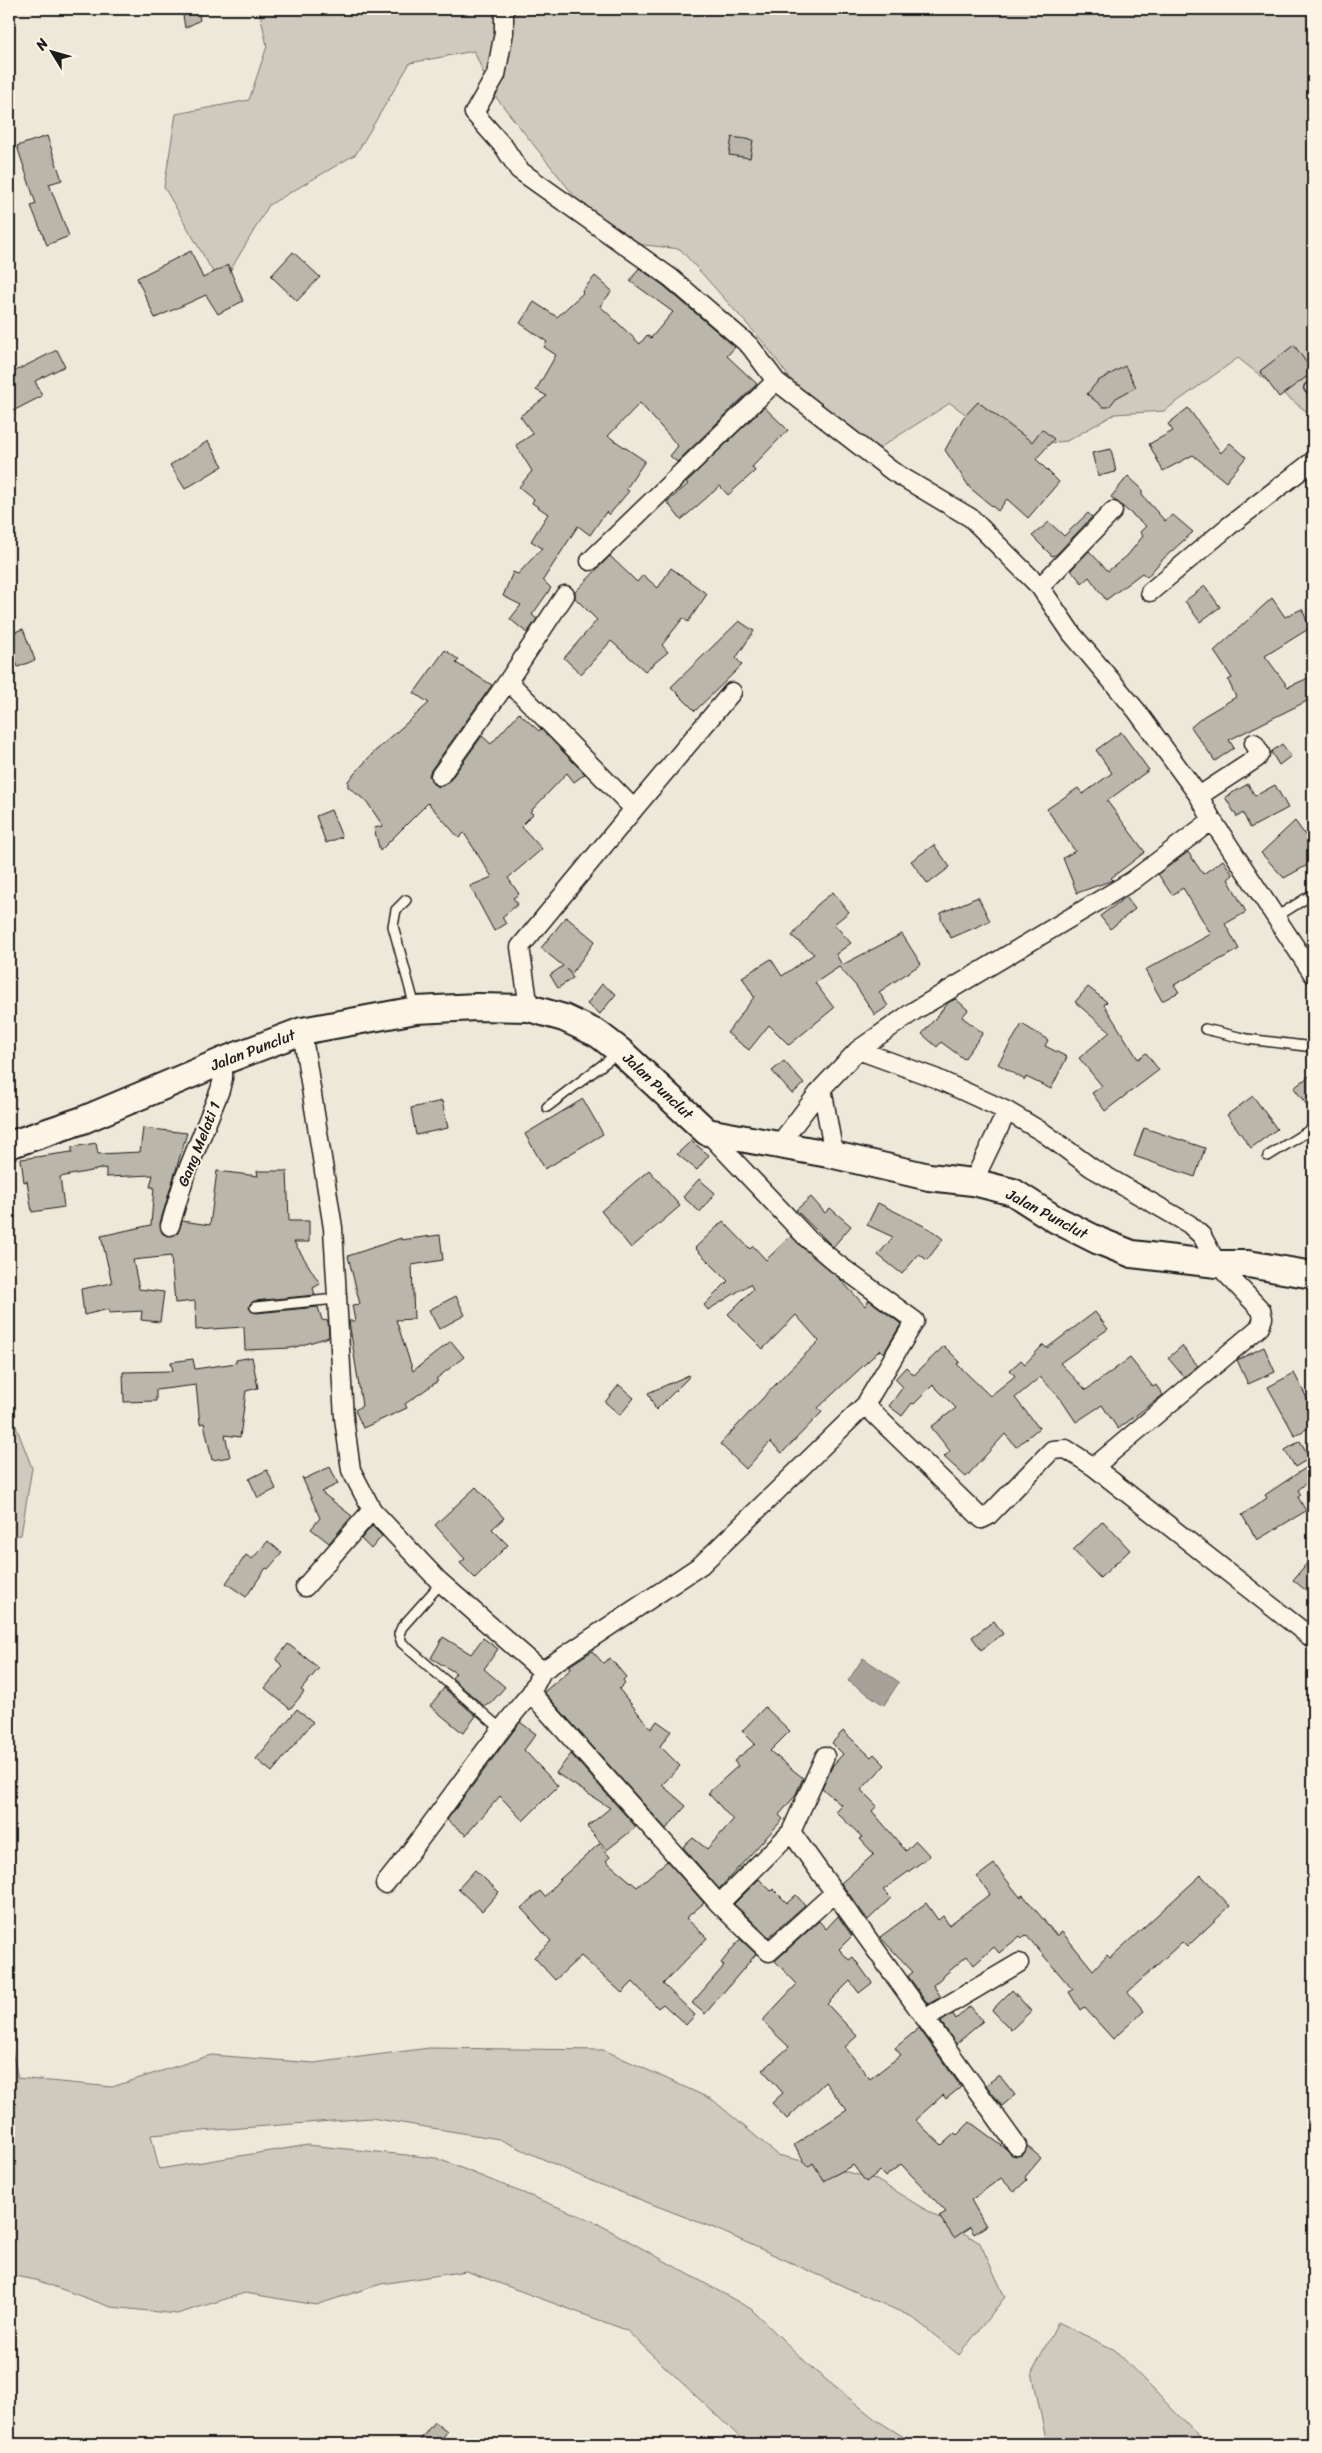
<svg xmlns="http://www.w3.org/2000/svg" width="1322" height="2453" viewBox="0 0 1322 2453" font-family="Sriracha,sans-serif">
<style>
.green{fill:#cfcabd;stroke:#76736c}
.water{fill:#a7a299;stroke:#6f6c67}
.building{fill:#bab6aa;stroke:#1c1c1c}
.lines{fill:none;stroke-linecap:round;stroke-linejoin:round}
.service-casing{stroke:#1c1c1c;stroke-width:12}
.minor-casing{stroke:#1c1c1c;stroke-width:21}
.secondary-casing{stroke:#1c1c1c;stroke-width:30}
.service{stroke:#fcf5e5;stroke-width:9}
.minor{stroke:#fcf5e5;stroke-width:18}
.secondary{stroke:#fcf5e5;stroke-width:26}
.labels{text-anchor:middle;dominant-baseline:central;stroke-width:4;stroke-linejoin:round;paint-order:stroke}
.street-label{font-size:15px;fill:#1c1c1c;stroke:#fcf5e5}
</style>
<rect width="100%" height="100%" fill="#eee8d9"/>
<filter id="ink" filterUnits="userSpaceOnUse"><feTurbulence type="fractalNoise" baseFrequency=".02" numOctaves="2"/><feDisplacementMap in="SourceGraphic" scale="10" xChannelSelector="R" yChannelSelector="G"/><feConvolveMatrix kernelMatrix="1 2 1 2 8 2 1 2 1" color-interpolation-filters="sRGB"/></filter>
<g filter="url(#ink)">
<!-- green -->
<path class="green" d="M259,9H1313V424L1311,415L1238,358L1164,411L1115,414L1067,441L1012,447L950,403L876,450L819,418L764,343L680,249L610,241L491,91L474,51L410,63L356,154L269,205L221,286L164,187L176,114L249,100L267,46Z
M9,1408L32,1468L21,1535L9,1536Z
M9,2038L18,2078L112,2087L211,2055L314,2063L429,2048L604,2050L713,2100L778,2155L875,2179L980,2243L1005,2297L959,2355L912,2317L714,2228L589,2180L499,2139L371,2118L151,2135L159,2169L308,2145L436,2158L593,2221L751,2309L814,2370L875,2419L915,2444H747L626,2330L466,2271L381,2284L316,2305L245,2293L177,2314L111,2307L36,2280L9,2275Z
M1058,2322L1115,2350L1206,2444H1047L1032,2372Z"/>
<!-- water -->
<path class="water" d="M863,1658L899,1682L884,1705L848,1681Z"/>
<!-- building -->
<path class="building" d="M182,9H198L200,20L185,28Z
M47,136L62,180L49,184L69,236L47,245L31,206L36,204L17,146Z
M732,137L753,140L750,158L729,155Z
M191,251L203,278L228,265L243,301L218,314L206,295L155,318L137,278Z
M293,252L320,277L297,301L271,276Z
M639,268L664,286L735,347L727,356L757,384L677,462L670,456L678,446L640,403L608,436L645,461L626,489L629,491L609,515L606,512L590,535L578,526L543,580L551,588L532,615L537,619L527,633L510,619L521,605L503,596L513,572L518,574L542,548L531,541L548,514L532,503L534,499L519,487L532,471L516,445L533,434L520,416L547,396L536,390L556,355L544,347L547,342L520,323L534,302L557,317L583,293L582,291L595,276L612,291L600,306L640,344L647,335L651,338L673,312L630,281Z
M1294,345L1313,372L1279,397L1260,371Z
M57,350L65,366L35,381L42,396L9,413V374Z
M1125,366L1136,387L1116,398L1109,407H1103L1087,394L1098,381Z
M978,402L1032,442L1042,429L1054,439L1036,459L1059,482L1028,518L1007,499L998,511L970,488L945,450L963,418Z
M764,407L788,430L752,467L755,471L728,495L720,486L681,520L667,502L688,484L686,482Z
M1188,408L1221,453L1230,443L1246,457L1226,482L1193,455L1163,471L1149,444L1173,431L1168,424Z
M208,441L223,466L185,489L170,465Z
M1111,449L1116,472L1098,476L1092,453Z
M1128,476L1142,489V495L1165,521L1173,515L1193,532L1163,559L1147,577L1142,573L1106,600L1089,577L1082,583L1071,570L1089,551L1108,571L1127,556L1143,536L1140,532L1146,526L1111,497Z
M1088,513L1092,517L1056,555L1052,556L1032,536L1049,522L1064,536Z
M610,556L637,582L643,575L658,588L671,568L707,594L688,622L683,618L662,645L668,652L645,671L611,641L581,674L564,658L597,620L575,598V592Z
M1205,586L1220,607L1200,622L1185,601Z
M1272,598L1285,617L1302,609L1310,628L1265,656L1288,687L1313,676V698L1229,740L1234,748L1215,761L1191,727L1204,716L1236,697L1228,680L1232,678L1214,651Z
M739,621L754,631L736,658L742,665L695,711L671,687Z
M23,629L35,660L18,667L9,643V634Z
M445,650L459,660L456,663L492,685L431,770L429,775L433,784L439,787L448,783L482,736L491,744L519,713L539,731L541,729L585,774L574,782L567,773L530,812L533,814L521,826L542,849L508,878L519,894L513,898L518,904L502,917L506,924L494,931L470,886L492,877L464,833L459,838L428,803L380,851L374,828L383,826L367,802L348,787V781L373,753L429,703L414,693Z
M1121,732L1149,770L1107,801L1145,852L1111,878L1113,880L1077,893L1063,858L1075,851L1047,809L1078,788L1083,794L1112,773L1096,750Z
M1282,744L1291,756L1279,765L1271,752Z
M1248,784L1255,796L1275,785L1288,808L1250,828L1243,813L1237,817L1225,797Z
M331,810L342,837L326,843L316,816Z
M1295,821L1313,846V862L1284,878L1261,853Z
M934,845L950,867L928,884L911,861Z
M1188,852L1203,874L1223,860L1233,875L1228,879L1246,912L1225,924L1239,949L1174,985L1179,992L1162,1001L1145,970L1211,934L1183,888L1172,895L1158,874Z
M833,892L849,912L834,924L851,943L836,954L842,965L902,934L921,964L879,992L888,1006L875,1015L856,986L839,967L815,983L834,1008L789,1045L769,1025L749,1050L727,1033L754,997L742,977L771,959L782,976L814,954L792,936L817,905Z
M978,897L990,921L951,938L941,919V913Z
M1126,897L1135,909L1110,929L1100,916Z
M566,917L595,941L572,973L567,969L573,978L558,988L550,975L563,966L541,948Z
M602,984L616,994L600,1014L587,1004Z
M1088,987L1107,1002L1104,1005L1138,1059L1146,1053L1159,1070L1105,1111L1092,1093L1102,1086L1079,1058L1110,1032L1075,1002Z
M956,999L968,1010L962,1017L983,1033L964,1059L941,1042L937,1047L922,1034L949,1002Z
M1022,1024L1048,1040L1045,1046L1067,1057L1051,1089L1026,1077L1025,1080L998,1064Z
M784,1061L804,1084L792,1094L772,1071Z
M1313,1073V1113L1294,1088Z
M1253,1096L1277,1129L1251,1148L1227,1115Z
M583,1099L603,1134L545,1169L525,1134Z
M442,1101L448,1128L416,1135L411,1108Z
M143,1128L187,1133L160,1223L162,1233L167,1236L178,1233L182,1221L210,1225L217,1171L258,1176L257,1171H287L289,1221H309V1242H294L320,1284L313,1288L315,1295L254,1301L250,1304L249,1308L256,1313L318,1307L322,1320L328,1321L329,1337L292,1348L245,1350L244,1327L196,1330L195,1301L175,1303L171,1256L133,1260L139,1289L164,1292L160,1322L141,1320L142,1311L109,1313V1309L84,1315L81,1289L112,1283L101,1236L151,1225L154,1187H150L153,1175L106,1177V1168L60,1177L64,1207L32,1212L27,1181L24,1182L21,1159L72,1152V1147L96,1143L98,1154L140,1152Z
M1144,1128L1205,1148L1195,1177L1134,1156Z
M691,1141L709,1155L697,1170L677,1154Z
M649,1170L680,1206L631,1248L601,1211Z
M699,1179L715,1193L700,1212L683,1197Z
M811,1197L825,1213L830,1208L851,1226L833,1247L796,1210Z
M878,1203L930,1229L943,1239L927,1260L919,1254L902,1274L878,1255L893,1237L867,1225Z
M723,1221L750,1249L753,1246L766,1260L791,1236L840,1279L865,1306L869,1300L901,1324L884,1353L880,1350L818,1408L822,1412L782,1453L770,1442L746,1469L720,1444L790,1369L819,1341L796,1315L763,1349L728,1314L753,1289L750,1284L708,1310L704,1305L728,1281L695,1248Z
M440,1235L443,1260L412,1265L414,1319L396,1320L413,1371L451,1341L464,1357L436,1379L438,1381L405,1404L407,1408L363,1428L355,1410L362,1406L349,1321H355L352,1305L360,1304L348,1256L401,1238V1240Z
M456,1296L465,1315L439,1329L429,1310Z
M1095,1312L1108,1329L1060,1363L1086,1390L1130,1358L1153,1387L1156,1385L1163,1395L1118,1429L1102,1405L1076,1422L1060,1398L1040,1377L1015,1398L1039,1428L1016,1447L1005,1434L966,1477L944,1457L950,1451L931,1427L956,1408L933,1385L914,1404L912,1403L902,1416L889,1406L903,1387L895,1379L906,1367L914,1375L944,1346L960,1362L957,1364L990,1396L1015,1376L1010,1370L1021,1360L1025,1364L1043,1345L1047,1348Z
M1182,1346L1198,1366L1184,1377L1168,1358Z
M1264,1347L1275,1372L1248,1384L1237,1360Z
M252,1357L258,1388L246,1391L240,1437L225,1435L230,1457L212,1460L204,1423L200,1424L196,1385L156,1390V1401L124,1402L123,1372L173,1371L171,1362L193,1359L195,1369L236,1363V1360Z
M1294,1373L1313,1410V1425L1295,1436L1268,1387Z
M689,1375L690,1376L656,1410L648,1393Z
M619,1385L634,1398L620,1415L605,1402Z
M1300,1441L1310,1458L1295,1467L1285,1450Z
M1313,1463V1478L1298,1490L1301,1495L1298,1497L1306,1511L1257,1540L1242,1515L1267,1498L1265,1495Z
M330,1467L338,1484L321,1492L352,1516L329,1543L311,1529L320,1518L302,1477L304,1479Z
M267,1470L276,1489L258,1498L249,1479Z
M476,1487L504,1518L492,1529L508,1545L475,1578L460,1563L465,1559L435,1525Z
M1103,1521L1130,1550L1100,1578L1073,1550Z
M372,1526L382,1536L371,1549L361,1539Z
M268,1541L282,1553L268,1569L266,1568L246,1597L226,1583L246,1555L252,1559Z
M1313,1556V1596L1293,1580Z
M994,1621L1003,1634L981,1650L972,1637Z
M443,1637L471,1654L483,1638L498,1649L484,1669L505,1687L490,1704L484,1706L452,1678L456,1673L431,1658Z
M288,1644L319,1668L301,1690L304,1692L290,1709L265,1688L283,1666L276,1660Z
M592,1651L603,1663L610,1658L626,1677L623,1680L625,1683L619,1689L651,1729L657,1721L671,1731L660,1746L680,1766L662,1785L686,1806L666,1829L544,1692L572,1668L569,1666Z
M444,1688L476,1716L463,1733L430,1706Z
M765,1707L790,1731L770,1751L803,1778L795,1796L779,1815L783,1819L719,1889L683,1847L693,1838L707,1849L733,1820L708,1793L738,1766L734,1761L755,1744L742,1731Z
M297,1709L313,1722L272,1772L256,1759Z
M520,1722L536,1734L524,1750L558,1786L523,1821L500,1796L466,1835L447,1820Z
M843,1731L871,1757L874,1754L885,1765L861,1790L877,1806L872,1811L906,1851L916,1841L930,1856L883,1890L891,1898L868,1920L841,1883L874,1854L860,1839L862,1837L835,1811L841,1805L822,1788L833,1765L843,1754L832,1743Z
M571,1754L636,1827L607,1850L587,1827L610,1808L556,1773Z
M599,1844L610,1857L606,1861L637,1887L667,1861L704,1903L686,1918L707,1938L663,1984L695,2015L686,2025L663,2004L658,2008L633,1982L622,1993L581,1956L555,1980L534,1957L551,1941L521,1908L540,1891L545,1897L559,1880Z
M994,1864L1020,1897L1023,1895L1057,1936L1062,1932L1093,1970L1107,1955L1110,1958L1201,1875L1230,1906L1187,1947L1182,1942L1128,1992L1144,2011L1113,2039L1084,2007L1080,2010L1069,1992L1073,1990L1026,1935L1022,1938L1020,1936L999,1953L994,1947L974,1965L967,1956L933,1985L941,1997L928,2004L908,1976L913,1972L880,1937L926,1903L938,1920L943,1916L949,1925L990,1894L977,1877Z
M475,1870L499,1892L482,1911L458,1889Z
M759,1879L771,1891L773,1889L787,1903L796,1895L805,1905L769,1937L734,1904Z
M838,1916L852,1936L839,1949L849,1960L853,1957L872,1983L859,1993L850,1981L827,2004L857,2036L845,2047L870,2079L901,2055L895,2048L919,2028L961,2087L946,2099L943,2095L915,2120L942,2145L955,2133L957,2135L970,2122L1005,2148L1012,2155H1023L1027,2146L1041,2158L1025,2177L1027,2180L1014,2192L1001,2178L971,2200L986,2226L974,2234L970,2227L954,2238L939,2216L946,2212L901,2164L885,2177L880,2171L866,2182L853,2165L824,2181L813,2163L808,2167L794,2145L847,2110L825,2082L787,2119L772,2103L783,2093L763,2070L789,2047L762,2021L797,1984L775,1961L819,1921L826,1929Z
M740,1939L756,1954L705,2014L692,2003L724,1966L721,1963Z
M1012,1990L1031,2011L1011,2030L992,2010Z
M970,2006L983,2021L956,2044L941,2022L953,2014L956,2019Z
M999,2075L1015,2095L1002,2106L986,2085Z
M434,2422L447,2432L438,2444H417Z"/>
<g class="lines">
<!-- service casing -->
<g class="service-casing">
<path id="service" d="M1309,388L1313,392
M406,900L396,910L393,926L415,1007
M1276,917L1313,894
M1205,1029L1247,1039L1313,1047
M547,1107L618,1053
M1268,1156L1313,1128
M255,1307L336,1299
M439,1581L435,1590L402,1627L399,1634L402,1643L501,1729"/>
</g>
<!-- minor casing -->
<g class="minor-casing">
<path id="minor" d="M504,9V32L496,75L474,113L504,147L519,170L671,278L750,346L776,381L892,471L971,518L1040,587L1072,634L1136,710L1199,796L1212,820L1313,974
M590,561L776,381
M1040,587L1113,511
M1150,592L1229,526L1313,461
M508,681L634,809L520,947L529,1008
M440,776L508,681L565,595
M1199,796L1257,758L1260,753L1254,743
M634,809L732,692
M302,1031L333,1228L344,1418L351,1470L372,1510L439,1581L542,1671L701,1565L865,1405L915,1321L836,1263L808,1239L707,1132
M858,1050L935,1078L1007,1111L1044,1133L1092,1168L1189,1224L1202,1236L1217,1264L1261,1310L1263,1318L1260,1327L1094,1467
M822,1088L834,1155
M778,1146L822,1088L858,1050L914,1011L1132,881L1212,820
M973,1182L1007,1111
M170,1226L184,1179L220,1090L223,1078V1061
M865,1405L982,1519L988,1516L1052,1450L1066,1449L1094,1467L1313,1639
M305,1587L372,1510
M542,1671L531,1693L719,1904L769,1952L833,1894
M825,1756L791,1832L1017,2146
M385,1884C436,1822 478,1754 531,1693
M719,1904L791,1832
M926,2018L1019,1963"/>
</g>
<!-- secondary casing -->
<g class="secondary-casing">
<path id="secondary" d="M9,1145L83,1120L223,1061L302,1031L416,1010L477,1007L529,1008L564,1018L598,1034L620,1051L707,1132L834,1155L929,1177L973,1182L1013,1192L1055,1219L1099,1241L1132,1254L1217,1264H1248L1313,1275"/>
</g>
<!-- service -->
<use href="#service" class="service"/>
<!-- minor -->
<use href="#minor" class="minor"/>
<!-- secondary -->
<use href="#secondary" class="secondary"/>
</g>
</g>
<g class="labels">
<!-- street labels -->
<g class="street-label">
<text transform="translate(253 1050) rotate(-21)">Jalan Punclut</text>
<text transform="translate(658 1086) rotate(43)">Jalan Punclut</text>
<text transform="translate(199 1144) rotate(-68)">Gang Melati 1</text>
<text transform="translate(1047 1214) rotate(28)">Jalan Punclut</text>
</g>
</g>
<!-- margin -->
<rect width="1322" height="2453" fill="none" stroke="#fcf5e5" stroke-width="30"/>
<rect x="15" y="15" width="1292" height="2423" fill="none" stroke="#1c1c1c" stroke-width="2" filter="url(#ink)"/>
<!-- north arrow -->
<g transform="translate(52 52) rotate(307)" stroke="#fcf5e5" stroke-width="4" paint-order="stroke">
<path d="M0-4L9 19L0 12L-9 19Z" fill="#1c1c1c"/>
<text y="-8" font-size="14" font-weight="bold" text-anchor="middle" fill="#1c1c1c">N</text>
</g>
</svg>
